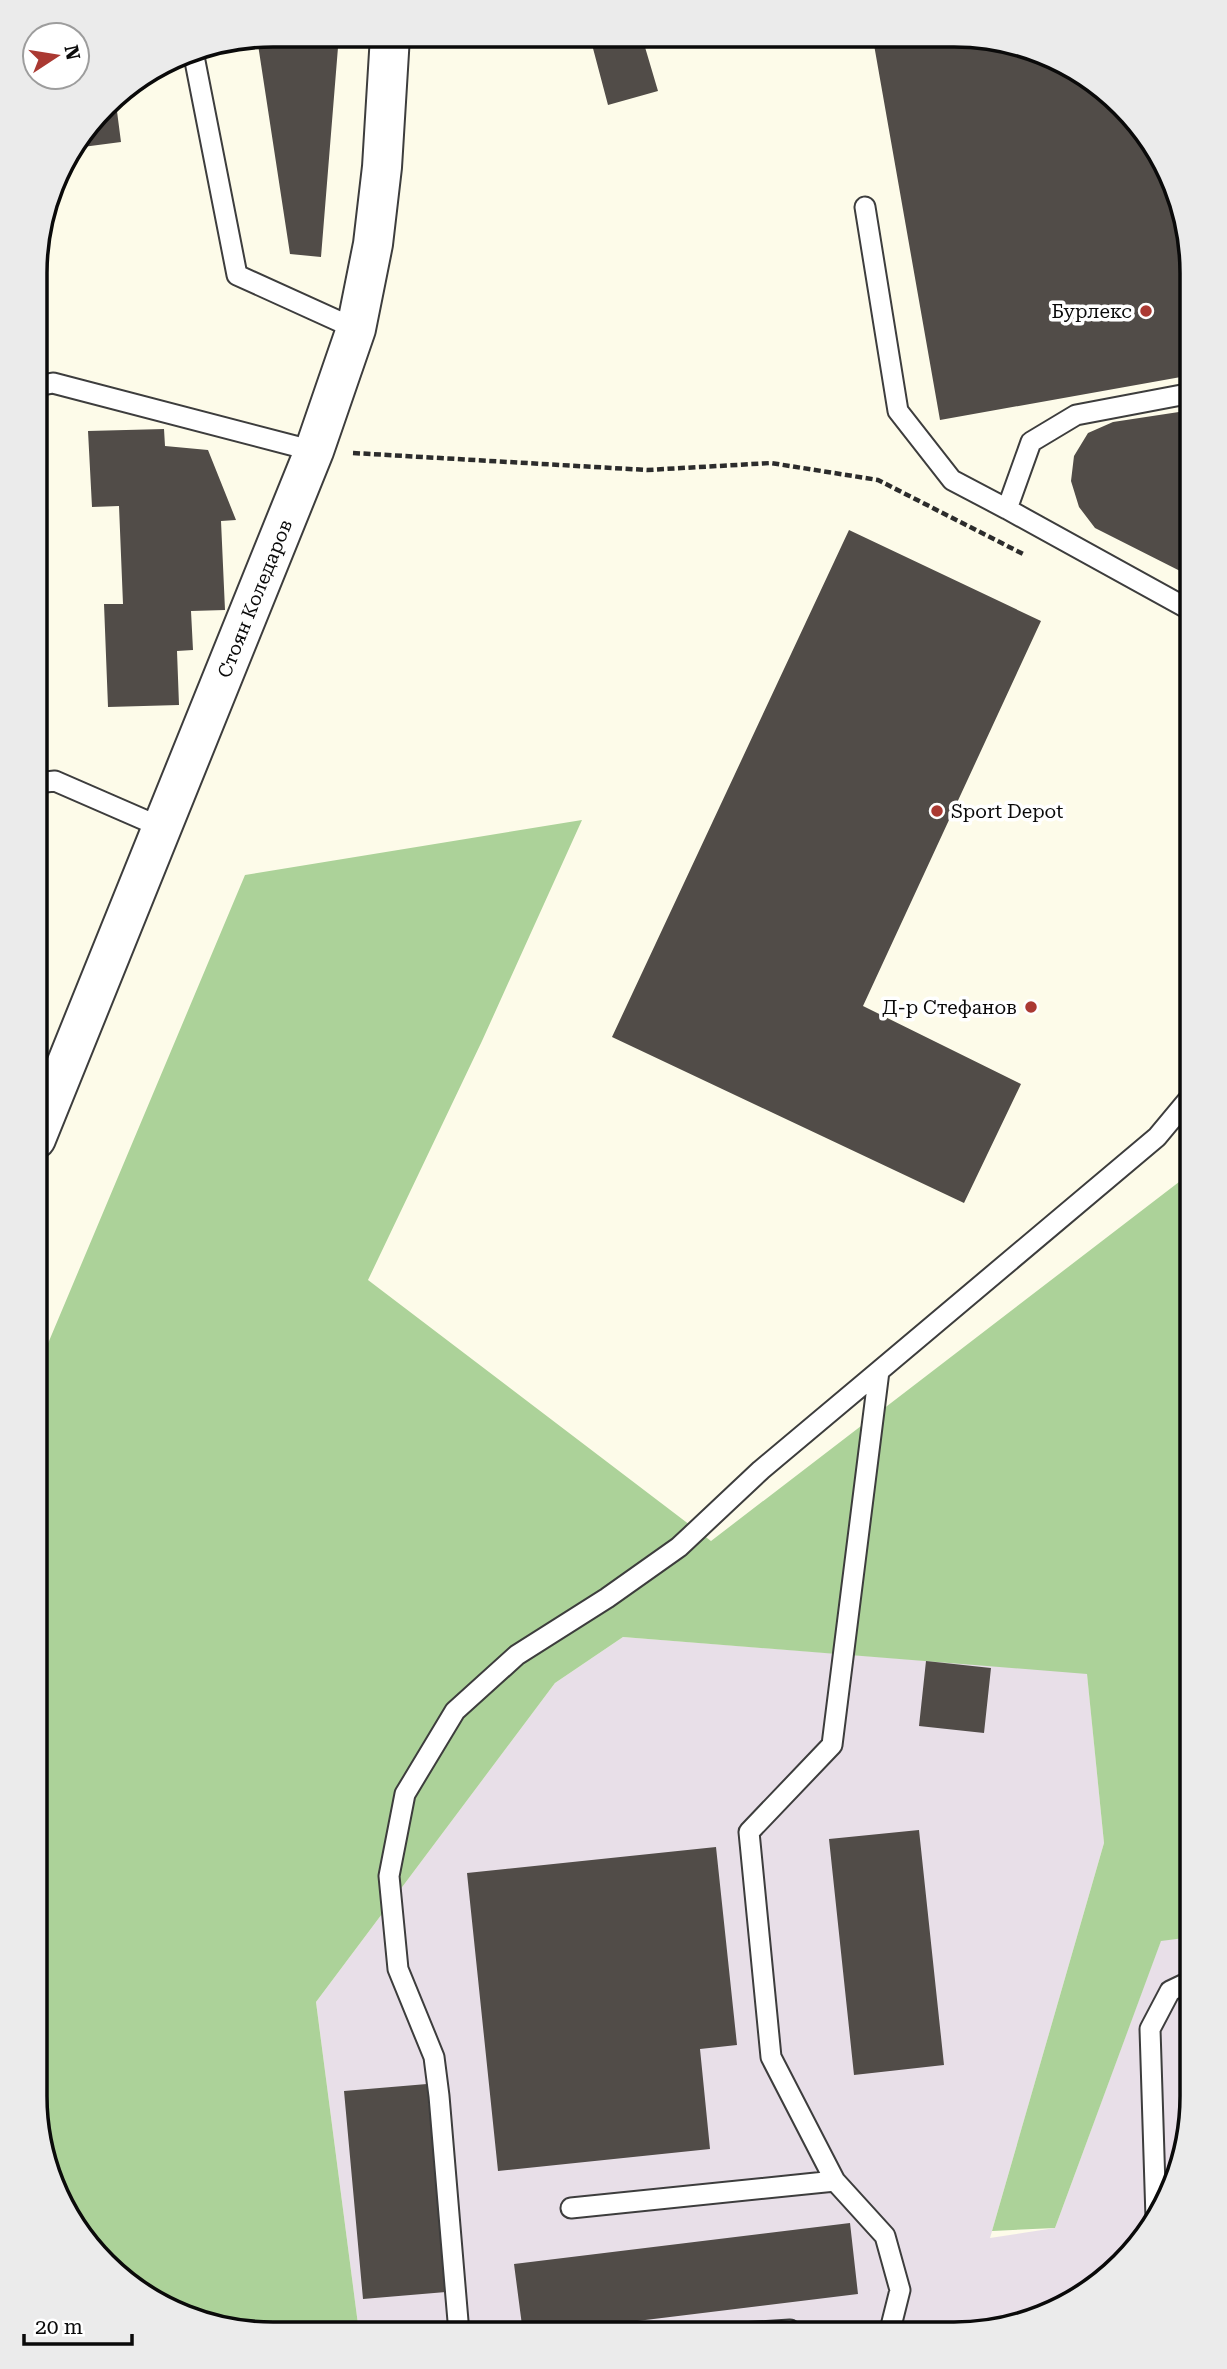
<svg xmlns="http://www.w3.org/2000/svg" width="1227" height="2369" viewBox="0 0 1227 2369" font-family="'Roboto Serif',serif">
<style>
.industrial{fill:#e8dfe8}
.forest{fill:#acd299}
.building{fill:#514c48}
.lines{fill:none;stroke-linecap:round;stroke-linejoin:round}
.lane-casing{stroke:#3d3d3d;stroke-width:23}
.street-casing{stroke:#3d3d3d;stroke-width:42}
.path{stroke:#2c2c2c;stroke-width:4.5;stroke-dasharray:7 3.5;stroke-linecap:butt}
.lane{stroke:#fff;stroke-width:19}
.street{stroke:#fff;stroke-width:38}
.poi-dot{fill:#aa3932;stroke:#fff;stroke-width:2.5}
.labels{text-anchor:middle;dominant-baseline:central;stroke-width:7;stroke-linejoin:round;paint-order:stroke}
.poi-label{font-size:19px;fill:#0a0a0a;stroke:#fff;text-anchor:end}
.street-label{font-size:19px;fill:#0a0a0a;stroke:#fff}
.rim{fill:none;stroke:#0a0a0a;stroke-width:3.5}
</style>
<rect width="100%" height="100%" fill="#fdfbe9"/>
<!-- industrial -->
<path class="industrial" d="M623,1637L1087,1673L1104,1843L990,2238L1055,2228L1161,1940L1192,1937L1191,2111L1174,2186L1142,2241L1086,2294L1030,2321L953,2334L359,2332L316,2002L555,1683Z"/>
<!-- forest -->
<path class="forest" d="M582,820L482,1041L368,1280L711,1541L1192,1172V1937L1161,1941L1055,2228L992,2231L1104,1843L1087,1674L623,1637L555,1683L316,2002L359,2332H242L169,2310L117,2275L48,2172L35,2095L36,1372L245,875Z"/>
<!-- building -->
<path class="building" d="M274,35H339L321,257L290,254L257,38Z
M590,37H642L658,91L608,105Z
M873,39L999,40L1110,94L1179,197L1192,274V375L940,420Z
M115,96L121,142L75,148L102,113Z
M1192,410V577L1095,528L1079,507L1071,481L1074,456L1088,433L1113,422Z
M164,429L165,446L208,450L236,520L221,521L225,610L191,611L193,650L177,651L179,705L108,707L104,604H123L119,506L92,507L88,431Z
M849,530L1041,621L863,1006L1021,1084L964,1203L612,1037Z
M926,1661L991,1668L984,1733L919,1726Z
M919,1830L944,2065L854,2075L829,1839Z
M716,1847L737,2045L700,2049L710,2149L498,2171L467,1873Z
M427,2084L446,2292L363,2299L344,2091Z
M850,2223L858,2294L539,2333H523L514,2264Z
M1028,2320L953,2334H929L928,2325Z"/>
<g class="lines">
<!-- lane casing -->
<g class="lane-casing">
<path id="lane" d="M193,51L237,275L356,329
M865,207L898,411L952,480L1007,509
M37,386L53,383L314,451
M1192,611L1007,509L1031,442L1076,415L1192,393
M36,783L55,781L163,828
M571,2208L835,2181
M1156,2218L1150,2029L1170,1991L1191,1981
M459,2333L439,2096L434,2057L398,1969L389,1876L405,1794L455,1711L517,1655L607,1598L679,1547L761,1470L879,1371
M741,2333L790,2330L794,2334
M889,2334L900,2290L885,2236L835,2181L771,2057L749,1832L832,1745L879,1371L1157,1137L1192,1095"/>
</g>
<!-- street casing -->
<g class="street-casing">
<g id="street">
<path id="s1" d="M36,1139L314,451L356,329L373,244L382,167L390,36"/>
</g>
</g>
<!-- path -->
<path class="path" d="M353,453L647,470L771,463L878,480L1025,555"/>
<!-- lane -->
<use href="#lane" class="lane"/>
<!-- street -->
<use href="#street" class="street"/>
</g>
<!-- markers -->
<g class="poi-dot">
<circle cx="1146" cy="311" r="7"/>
<circle cx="937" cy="811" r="7"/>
<circle cx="1031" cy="1007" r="7"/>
</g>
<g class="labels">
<!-- poi labels -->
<g class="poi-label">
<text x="1132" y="311">Бурлекс</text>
<text x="951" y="811" text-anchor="start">Sport Depot</text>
<text x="1017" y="1007">Д-р Стефанов</text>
</g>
<!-- street labels -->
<g class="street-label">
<text stroke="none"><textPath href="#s1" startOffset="583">Стоян Коледаров</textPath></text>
</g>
</g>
<!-- crop -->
<path d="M0 0H1227V2369H0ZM273 47H954A226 226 0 0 1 1180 273V2096A226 226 0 0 1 954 2322H273A226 226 0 0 1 47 2096V273A226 226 0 0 1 273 47Z" fill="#ebebeb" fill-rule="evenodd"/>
<path class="rim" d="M273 47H954A226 226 0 0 1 1180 273V2096A226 226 0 0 1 954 2322H273A226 226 0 0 1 47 2096V273A226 226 0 0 1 273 47Z"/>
<!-- north arrow -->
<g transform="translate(56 56) rotate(78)"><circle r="33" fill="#ffffff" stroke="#9d9d9d" stroke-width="2"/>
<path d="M0-5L12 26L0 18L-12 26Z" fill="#aa3932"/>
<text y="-10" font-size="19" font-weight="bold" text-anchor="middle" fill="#0a0a0a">N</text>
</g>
<!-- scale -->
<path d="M24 2334v10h108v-10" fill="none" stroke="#0a0a0a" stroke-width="3.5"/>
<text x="35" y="2334" font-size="21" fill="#0a0a0a" stroke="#ffffff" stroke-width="5" paint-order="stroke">20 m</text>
</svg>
